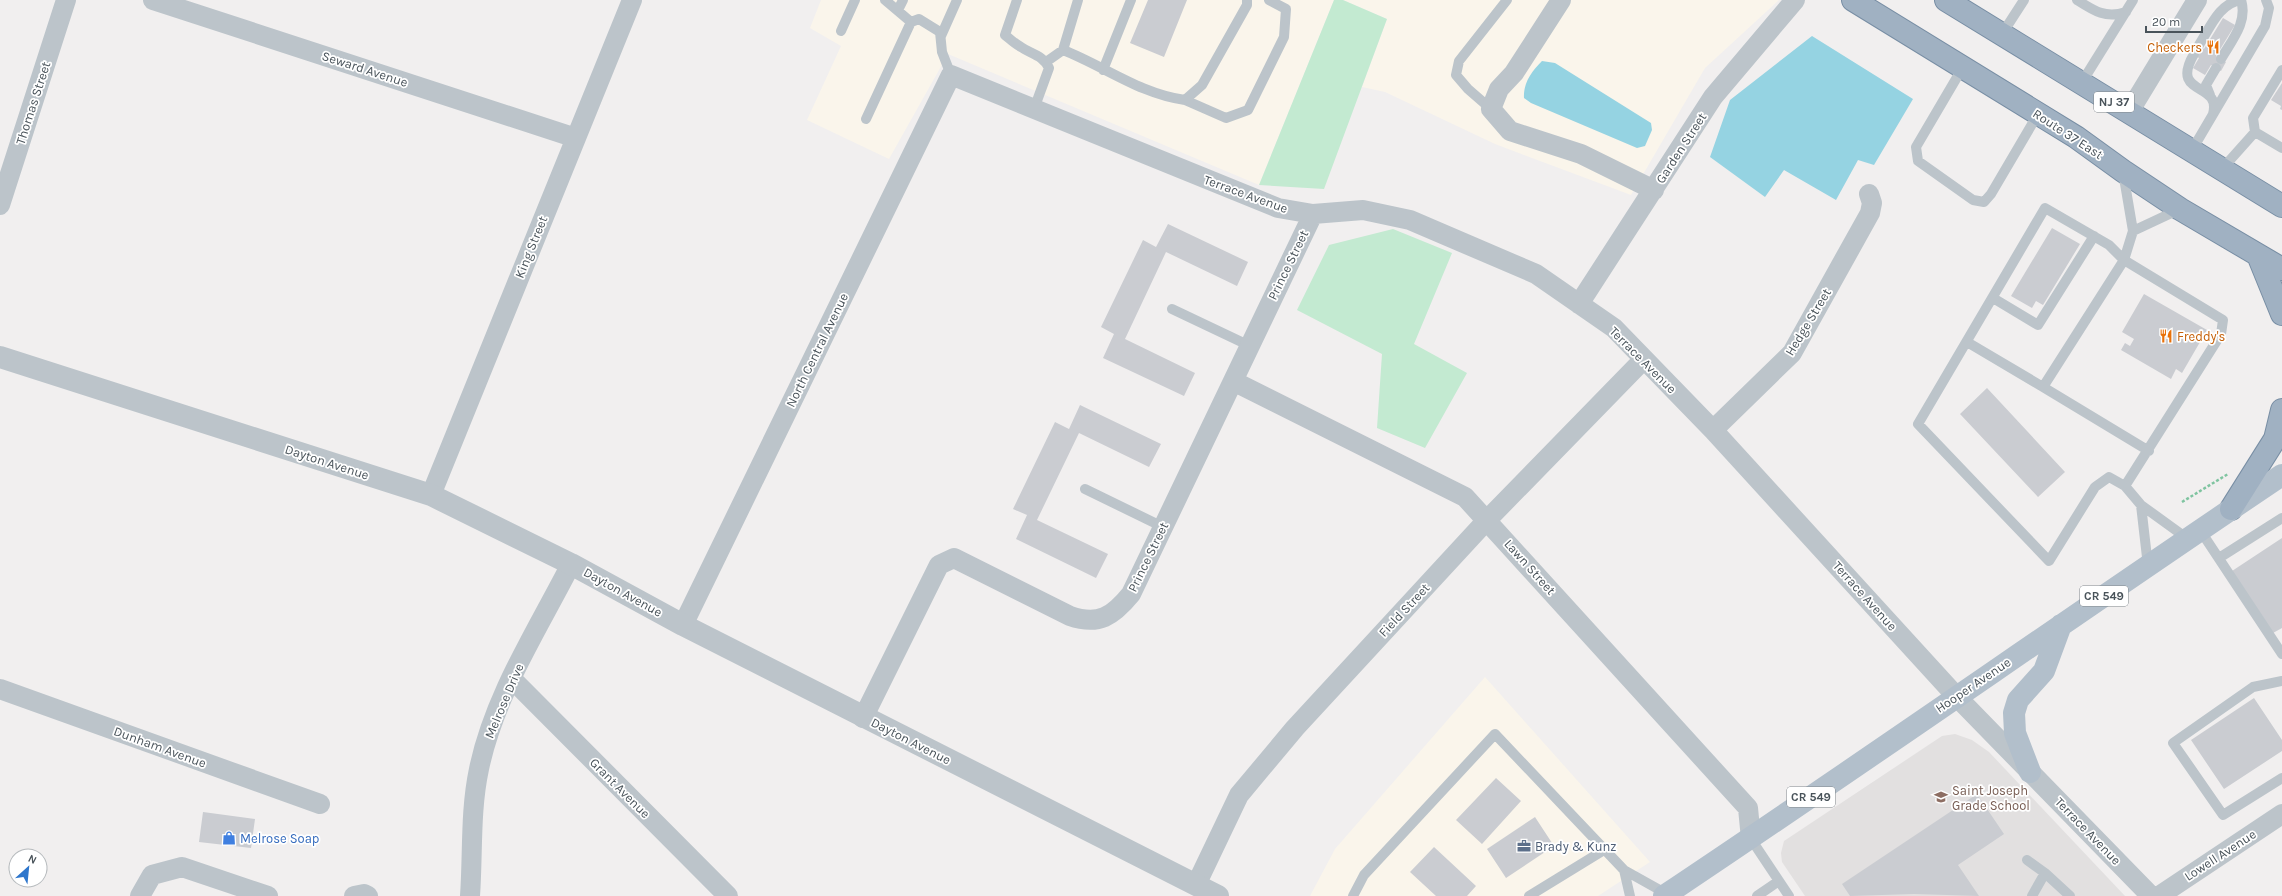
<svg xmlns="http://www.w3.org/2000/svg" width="2282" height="896" viewBox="0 0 2282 896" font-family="Karla,sans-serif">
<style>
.commercial{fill:#faf5eb}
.education{fill:#e2e0e0}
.green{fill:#c3ead1}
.water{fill:#95d3e2}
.building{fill:#caccd1}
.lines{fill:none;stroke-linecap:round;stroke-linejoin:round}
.trunk-casing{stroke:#788ea4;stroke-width:24}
.path{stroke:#7fc4a0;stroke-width:2.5;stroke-dasharray:3 2;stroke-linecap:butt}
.service{stroke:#bcc4ca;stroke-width:10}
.minor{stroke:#bcc4ca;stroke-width:20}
.tertiary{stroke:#bcc4ca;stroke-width:22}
.primary{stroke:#b2bfcb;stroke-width:22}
.trunk{stroke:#a0b1c2;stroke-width:22}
.labels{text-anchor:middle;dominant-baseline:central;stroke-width:3.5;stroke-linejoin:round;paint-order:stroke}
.shield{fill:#fff;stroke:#80878c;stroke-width:1}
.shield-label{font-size:12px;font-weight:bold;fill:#49535a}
.food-label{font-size:13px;fill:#c56008;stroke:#fff;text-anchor:end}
.street-label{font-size:13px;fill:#49535a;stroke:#fff}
.education-label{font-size:13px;fill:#785e54;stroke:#fff;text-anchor:start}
.shop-label{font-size:13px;fill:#366cbe;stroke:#fff;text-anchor:start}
.service-label{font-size:13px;fill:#4e5e75;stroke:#fff;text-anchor:start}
</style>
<rect width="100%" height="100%" fill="#f1efef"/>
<!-- commercial -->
<path class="commercial" d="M821,0H1334L1259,185L948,54L889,159L807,120L841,46L810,28Z
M1343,0H1779L1705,68L1631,195L1495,144L1385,92L1362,87L1387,19Z
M1485,677L1650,862L1598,896H1310L1335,849Z"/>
<!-- education -->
<path class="education" d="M1955,734L1972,740L1989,752L2125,896H1805L1782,862L1781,853L1784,841L1942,736Z"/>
<!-- green -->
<path class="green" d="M1334,0H1343L1387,19L1324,189L1259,185Z
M1393,229L1452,253L1414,344L1467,373L1425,448L1377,428L1382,354L1297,310L1329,245Z"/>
<!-- water -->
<path class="water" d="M1812,36L1913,99L1874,165L1858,160L1836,200L1784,170L1765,197L1710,157L1730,100Z
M1542,61L1555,63L1651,123L1652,130L1645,146L1637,148L1531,103L1524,98C1523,83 1532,71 1542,61Z"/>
<!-- building -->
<path class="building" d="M1148,0H1187L1164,57L1130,43Z
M2223,18L2235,25L2216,56L2226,62L2221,71L2211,65L2205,75L2193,68L2199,58L2189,52L2195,43L2204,49Z
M2282,83V110L2280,109L2281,106L2271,100Z
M1168,224L1248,262L1237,286L1166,252L1125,339L1195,373L1184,396L1103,358L1114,334L1101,327L1143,240L1156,247Z
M2052,228L2080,244L2043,305L2036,301L2032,308L2011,296Z
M2144,294L2207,330L2182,373L2176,369L2171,379L2121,350L2125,343L2130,346L2134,339L2122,332Z
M1987,388L2065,472L2038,497L1960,414Z
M1080,405L1161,444L1149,467L1079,433L1037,520L1108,554L1096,578L1016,539L1027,515L1013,509L1055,422L1069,429Z
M2282,538V628L2273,633L2232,571Z
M2254,698L2282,740V751L2224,789L2191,740Z
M1496,778L1521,801L1482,844L1456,820Z
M1977,794L2004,834L1958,865L1979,896L1914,894L1850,896L1842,884Z
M203,812L255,819L251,848L199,842Z
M1535,817L1554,846L1506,878L1487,849Z
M1434,847L1476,886L1467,896H1436L1410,872Z"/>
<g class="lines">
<!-- trunk casing -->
<g class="trunk-casing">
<path id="trunk" d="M1853,0L2076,137L2123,171L2180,209L2282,269
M1946,0L2282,206
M2258,255L2282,314
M2231,509L2275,439L2282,410"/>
</g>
<!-- path -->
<path class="path" d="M2182,502L2228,474"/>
<!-- service -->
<path class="service" d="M885,0L911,22
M1017,0L1005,35C1010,39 1015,44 1021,47C1031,54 1043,55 1049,68L1034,109
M2077,0C2094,11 2106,19 2126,12
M898,10L903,0
M841,31L855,0
M2002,34L2024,0
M941,36L957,0
M2199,45C2210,28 2219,3 2241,0C2248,22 2232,40 2221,59
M1063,50L1078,0
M2194,54C2169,97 2222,81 2213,114
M1046,62L1063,50C1104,66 1140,94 1185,100L1202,85L1247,5V0
M1963,67L1916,147L1918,161L1973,200L1984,202L1991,194L2038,114
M1103,70L1131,0
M2082,82L2133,0
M2210,95L2206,85L2216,68
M1185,100L1226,118L1248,110L1284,37L1286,9L1269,0
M1491,109L1468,89L1456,75L1459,61L1507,0
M866,119L911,22L919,19L940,32L942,52L951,75
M2255,132L2253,118L2282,70
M2192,150L2265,26L2269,8L2266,0
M2222,169L2255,132L2282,148
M2123,172L2133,231L2124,260L2109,245L2045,208L1918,424L2049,561L2095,487L2109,477L2125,486L2141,505L2188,539
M2133,231L2180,209
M1993,298L2038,325L2094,236
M1172,309L1250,346
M1967,342L2043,387
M2125,486L2221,334L2223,320L2124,260L2043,387L2149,451
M1085,489L1163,527
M2141,505L2148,566
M2200,530L2282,654
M2219,558L2282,518
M2282,681L2253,687L2173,743L2223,815L2282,778
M1751,839L1789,896
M2027,860L2045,873L2032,896
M2045,873L2070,896
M1353,896L1364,875L1495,734L1624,870
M1529,896L1604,850
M1630,896L1624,870L1667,894
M1757,896L1779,881"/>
<!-- minor -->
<path class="minor" d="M153,0L576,138
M1561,0L1514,73L1499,89L1491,109L1510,131L1581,154L1654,190
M2129,112L2197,0
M0,205L66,0
M1579,304L1713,97L1795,0
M1233,381L1465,497L1748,808L1751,839
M1713,430L1792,353L1870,213L1872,203L1869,194
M431,495L632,0
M683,625L951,75L1278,208L1313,214L1363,210L1410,220L1536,274L1614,328L1713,430L1956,696L2151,896
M512,679L728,896
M0,689L320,804
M863,718L939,565L954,558L1070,616C1099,626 1113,616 1131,594L1313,214
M1196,885L1239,795L1295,728L1487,520L1644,359
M140,896L152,875L182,867L268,896
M354,896L364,894L368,896
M470,896C473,854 470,811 479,769C494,696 538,629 571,564
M2159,896L2282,814"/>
<!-- tertiary -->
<path class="tertiary" d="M0,357L431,495L571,564L683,625L1218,896"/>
<!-- primary -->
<path class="primary" d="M2030,772L2015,733L2014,713L2018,700L2044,671L2061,625
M1664,896C1871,758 2075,614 2282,475"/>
<!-- trunk -->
<use href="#trunk" class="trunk"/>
</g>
<!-- icons -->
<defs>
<g id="restaurant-bare" transform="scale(1.08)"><path d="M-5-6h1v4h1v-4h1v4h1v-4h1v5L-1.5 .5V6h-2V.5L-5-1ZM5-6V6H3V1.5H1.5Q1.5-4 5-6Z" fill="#e8710a" stroke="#fff" stroke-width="2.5" paint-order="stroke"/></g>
<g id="school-bare" transform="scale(1.08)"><path d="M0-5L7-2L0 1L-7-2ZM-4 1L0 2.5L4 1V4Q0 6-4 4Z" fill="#8d6e63" stroke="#fff" stroke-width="2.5" paint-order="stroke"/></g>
<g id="shop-bare" transform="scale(1.08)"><path d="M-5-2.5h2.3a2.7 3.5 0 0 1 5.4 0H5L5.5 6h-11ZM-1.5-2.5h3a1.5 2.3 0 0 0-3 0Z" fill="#3f7fe0" stroke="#fff" stroke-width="2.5" paint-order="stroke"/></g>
<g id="office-bare" transform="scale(1.08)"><path d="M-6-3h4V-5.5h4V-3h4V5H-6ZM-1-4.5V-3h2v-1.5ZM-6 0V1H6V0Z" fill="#5c6f8a" stroke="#fff" stroke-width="2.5" paint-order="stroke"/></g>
</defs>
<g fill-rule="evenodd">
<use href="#restaurant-bare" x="2213" y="47"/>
<use href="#restaurant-bare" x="2166" y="336"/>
<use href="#school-bare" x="1941" y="797"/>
<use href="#shop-bare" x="229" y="838"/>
<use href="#office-bare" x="1524" y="846"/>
</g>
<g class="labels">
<!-- shield labels -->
<g class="shield">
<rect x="2094" y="92" width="40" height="20" rx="3"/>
<rect x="2080" y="586" width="48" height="20" rx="3"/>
<rect x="1787" y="787" width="48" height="20" rx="3"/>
</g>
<g class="shield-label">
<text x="2114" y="102">NJ 37</text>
<text x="2104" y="596">CR 549</text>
<text x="1811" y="797">CR 549</text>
</g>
<!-- food labels -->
<g class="food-label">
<text x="2202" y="47">Checkers</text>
<text x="2177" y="336" text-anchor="start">Freddy's</text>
</g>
<!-- street labels -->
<g class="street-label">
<text transform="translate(365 69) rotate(18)">Seward Avenue</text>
<text transform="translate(33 103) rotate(-72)">Thomas Street</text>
<text transform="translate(2068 134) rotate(33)">Route 37 East</text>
<text transform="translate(1681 148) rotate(-57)">Garden Street</text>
<text transform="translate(1246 194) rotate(20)">Terrace Avenue</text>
<text transform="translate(531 247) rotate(-68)">King Street</text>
<text transform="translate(1288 265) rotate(-64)">Prince Street</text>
<text transform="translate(1808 322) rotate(-59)">Hedge Street</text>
<text transform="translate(817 350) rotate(-64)">North Central Avenue</text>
<text transform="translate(1643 360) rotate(45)">Terrace Avenue</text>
<text transform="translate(327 462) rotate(18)">Dayton Avenue</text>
<text transform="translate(1148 557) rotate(-64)">Prince Street</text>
<text transform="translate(1530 567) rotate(48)">Lawn Street</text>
<text transform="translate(623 592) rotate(29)">Dayton Avenue</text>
<text transform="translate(1865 596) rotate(48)">Terrace Avenue</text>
<text transform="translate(1404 610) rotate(-47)">Field Street</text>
<text transform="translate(1973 685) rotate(-34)">Hooper Avenue</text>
<text transform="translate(504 701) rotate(-67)">Melrose Drive</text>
<text transform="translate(911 741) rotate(27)">Dayton Avenue</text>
<text transform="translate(160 747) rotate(20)">Dunham Avenue</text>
<text transform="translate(620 788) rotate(45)">Grant Avenue</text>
<text transform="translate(2088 831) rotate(46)">Terrace Avenue</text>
<text transform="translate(2220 855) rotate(-33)">Lowell Avenue</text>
</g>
<!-- education labels -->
<g class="education-label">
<text x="1952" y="790">Saint Joseph<tspan x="1952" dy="15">Grade School</tspan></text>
</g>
<!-- shop labels -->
<g class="shop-label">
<text x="240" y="838">Melrose Soap</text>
</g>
<!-- service labels -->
<g class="service-label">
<text x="1535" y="846">Brady &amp; Kunz</text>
</g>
</g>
<!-- north arrow -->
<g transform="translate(28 868) rotate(27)"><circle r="19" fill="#ffffff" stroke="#b6babd"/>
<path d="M0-3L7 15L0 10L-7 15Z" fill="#2e76cc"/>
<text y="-6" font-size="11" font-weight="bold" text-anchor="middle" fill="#49535a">N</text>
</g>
<!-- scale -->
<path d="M2146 26v6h56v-6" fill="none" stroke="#49535a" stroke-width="2"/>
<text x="2152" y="26" font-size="12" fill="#49535a" stroke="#ffffff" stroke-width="3" paint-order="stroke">20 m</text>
</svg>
